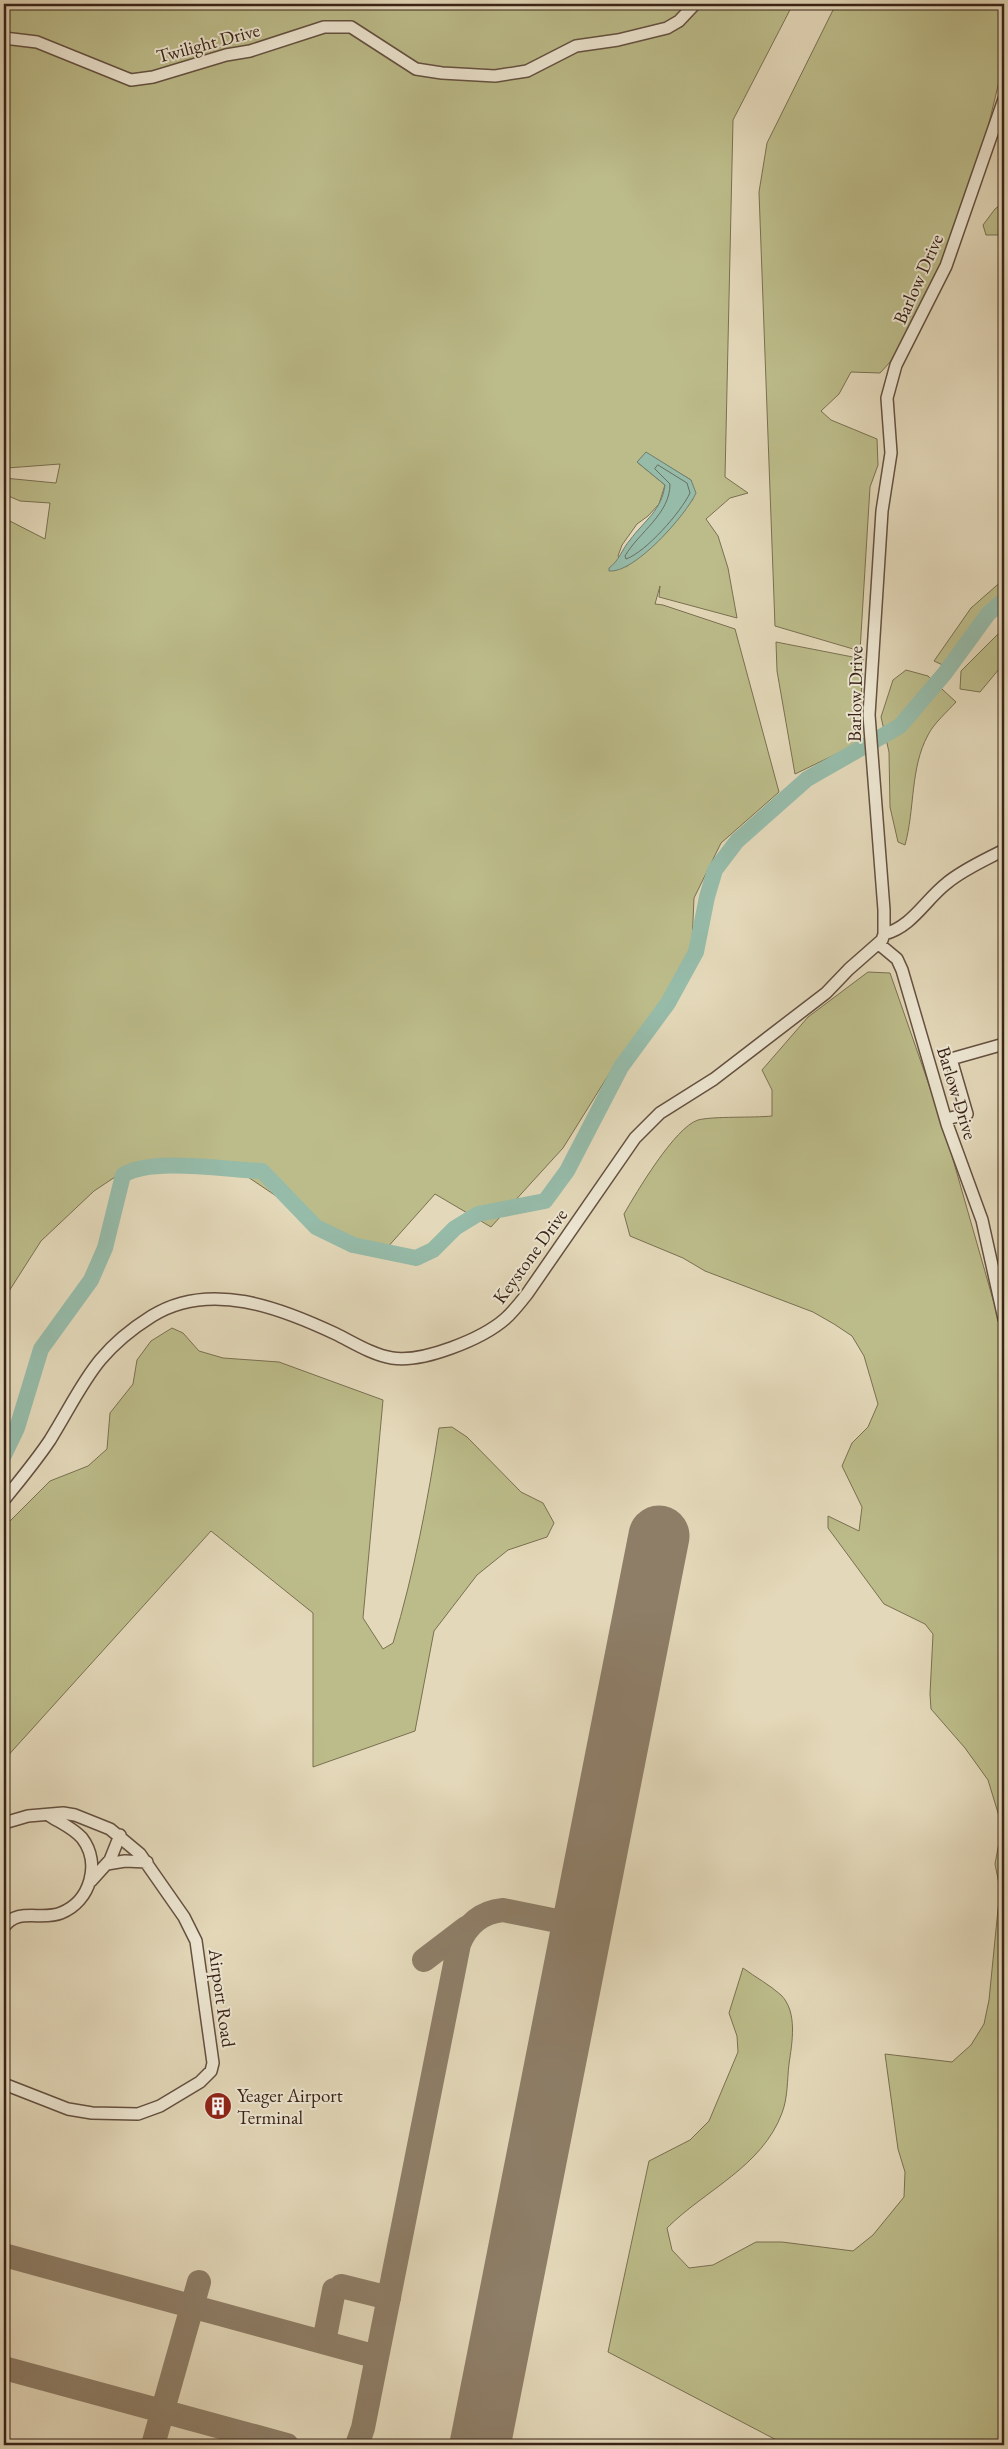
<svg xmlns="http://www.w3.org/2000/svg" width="1008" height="2449" viewBox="0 0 1008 2449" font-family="'EB Garamond',serif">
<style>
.green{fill:#bcbc8a;stroke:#7a7051;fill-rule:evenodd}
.water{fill:#96bba9;stroke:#717e6f}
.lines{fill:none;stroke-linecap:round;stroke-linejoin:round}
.shore{stroke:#686f60;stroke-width:1}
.river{stroke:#96bba9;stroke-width:16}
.taxiway{stroke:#8e7e68;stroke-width:24}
.runway{stroke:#8e7e68;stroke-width:61}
.minor-casing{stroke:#645040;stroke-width:14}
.minor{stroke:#ede6d2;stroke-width:11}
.labels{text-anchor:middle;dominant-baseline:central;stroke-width:4;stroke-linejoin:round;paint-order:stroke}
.street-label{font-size:19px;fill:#392318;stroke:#ede6d2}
.poi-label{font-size:19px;fill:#392318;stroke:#ede6d2;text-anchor:start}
</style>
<rect width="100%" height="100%" fill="#e3d8b9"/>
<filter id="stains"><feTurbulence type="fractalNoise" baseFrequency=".004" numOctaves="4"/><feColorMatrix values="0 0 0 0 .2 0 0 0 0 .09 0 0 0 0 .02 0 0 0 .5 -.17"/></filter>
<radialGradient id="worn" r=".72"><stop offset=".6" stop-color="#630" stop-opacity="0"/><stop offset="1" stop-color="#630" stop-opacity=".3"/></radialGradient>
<path class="green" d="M4,4H691L676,20L681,28L703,4H793L733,120L725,477L748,493L730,498L706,519L718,536L728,568L737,618L659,597L660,586L655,604L663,605L735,629L779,792L721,843L694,898L692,943L673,988L611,1071L563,1148L491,1227L435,1194L386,1249L329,1238L294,1208L233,1167L189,1164L127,1169L94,1191L41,1241L4,1299V518L45,539L50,503L20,501L4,494V478L56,483L60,464L7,468L4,465ZM646,453L691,480L693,499L667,532L626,567L618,556L622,545L637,524L648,516L659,504L665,485L637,462Z
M836,4H1004V61L981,156L926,302L891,361L880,373L851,372L839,394L821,411L831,420L877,439L878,465L870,487L860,651L775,626L759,192L767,143Z
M1004,202V229L997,235H986L983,225L995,209Z
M1004,579V595C978,612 963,642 947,667L934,661L971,608Z
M1004,628V663L980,692L960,689L961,671Z
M776,642L863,659L859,743L795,774L777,671Z
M906,670L928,676L956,702C947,712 934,723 928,735C910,768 915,809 905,845L898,842L890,807L889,752L881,717L893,680Z
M868,972L890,973L944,1128L1000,1324L1004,1332V2445H786L608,2352L649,2161L690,2140L709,2121L738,2052L737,2036L729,2013L743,1968C755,1977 770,1985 781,1995C798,2012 792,2043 789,2064C787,2081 788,2097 782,2113C762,2167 705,2190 667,2228L672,2250L689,2268L713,2265L756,2242H782L853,2251L873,2235L904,2197L905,2172L898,2149L885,2054L952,2062L971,2045L984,2024L989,2000L1000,1889L995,1864L1002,1826L988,1780L965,1748L931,1709L930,1694L933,1634L925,1624L884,1604L828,1528V1516L859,1531L862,1507L842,1466L852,1443L868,1427L878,1404L864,1356L852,1336L834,1324L813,1312L705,1271L683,1258L630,1236L624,1214C636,1193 675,1127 698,1120C714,1116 753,1118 772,1116V1090L762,1070L808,1017Z
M172,1328L183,1333L199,1351L223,1358L279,1362L383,1400L363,1618L383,1649L393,1643C414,1573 428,1500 439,1428L452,1427L467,1437L521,1492L543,1503L554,1523L547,1537L508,1550L477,1575L434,1631L415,1731L313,1767V1613L211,1531L4,1760V1527L50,1481L88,1466L107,1449L110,1413L133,1384L137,1360L151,1341Z"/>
<path class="water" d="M646,452L691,480L696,493C686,515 634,574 609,571V568C619,561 622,549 630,540C644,521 662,510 665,485L637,462Z"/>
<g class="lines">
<path class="shore" d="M658,465L687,483L690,493C681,512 646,552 626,559L625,556C639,532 670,514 670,484L655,469Z"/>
<path class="river" d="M4,1455L17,1428L41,1349L91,1280L105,1248L123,1175C153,1157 226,1170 262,1171L316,1227L353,1245L416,1258L433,1250L455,1228L478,1214L545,1201L567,1171L621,1067L668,1003L696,952L707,897L715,870L737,841L807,779L900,726L945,673L988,614L1004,600"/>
<path class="taxiway" d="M424,1960L466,1928
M4,2255L377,2357
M341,2286L389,2298
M324,2342L334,2290
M4,2368L287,2445
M153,2445L199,2282
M357,2445L363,2428L459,1944C467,1924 482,1912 503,1910L582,1926"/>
<path class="runway" d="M480,2445L659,1536"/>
<g class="minor-casing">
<path id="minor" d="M4,38L37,42L131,80L153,77L226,55L250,51L324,27H351L416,69L442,73L495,76L527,71L576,46L618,40L667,28L679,21L695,4
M884,934C912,927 925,900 947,883C964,869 985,860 1004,850
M879,944L897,959L902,970L947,1124L982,1220L1004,1319
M946,1119L967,1114L951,1059L1004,1044
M4,1500C20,1480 36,1461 50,1440C84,1385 93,1353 152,1316C210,1280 281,1308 336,1334C354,1343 373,1355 392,1358C423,1363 482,1339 505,1319C513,1312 520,1303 527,1294L635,1138L660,1113L714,1079L826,993L849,969L882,940L884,934V910L869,715L882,511L891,453L887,398L896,365L946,266L1004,99
M4,1823L28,1816L63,1813L75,1815L110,1829L140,1854L184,1917L196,1941L213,2063L211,2071L200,2082L160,2106L138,2114L92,2113L68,2109L4,2084
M107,1864L125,1861L147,1862
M91,1881L110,1860L120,1835
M4,1927C17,1907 42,1921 61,1913C91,1901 101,1863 82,1838C73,1828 61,1823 50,1816"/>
</g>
<use href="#minor" class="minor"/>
</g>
<defs>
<g id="building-disc" transform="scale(1.4375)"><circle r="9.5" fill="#8f2418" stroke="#ede6d2"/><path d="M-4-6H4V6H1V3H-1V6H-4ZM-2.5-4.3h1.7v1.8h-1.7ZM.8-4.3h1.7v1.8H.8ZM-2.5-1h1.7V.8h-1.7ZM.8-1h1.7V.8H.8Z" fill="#fff"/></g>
</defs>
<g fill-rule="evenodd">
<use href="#building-disc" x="218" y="2106"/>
</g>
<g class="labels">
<g class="street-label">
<text transform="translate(208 43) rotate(-15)">Twilight Drive</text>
<text transform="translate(918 279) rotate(-66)">Barlow Drive</text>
<text transform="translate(855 694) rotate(-89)">Barlow Drive</text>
<text transform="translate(957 1093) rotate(73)">Barlow Drive</text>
<text transform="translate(530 1256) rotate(-54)">Keystone Drive</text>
<text transform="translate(222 1998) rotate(82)">Airport Road</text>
</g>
<g class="poi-label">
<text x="237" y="2095">Yeager Airport<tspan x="237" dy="22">Terminal</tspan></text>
</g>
</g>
<rect width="1008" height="2449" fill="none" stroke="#e3d8b9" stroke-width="20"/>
<rect x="5" y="5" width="998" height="2439" fill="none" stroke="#392318" stroke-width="2.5"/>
<rect x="10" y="10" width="988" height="2429" fill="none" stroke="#392318"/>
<rect width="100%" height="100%" filter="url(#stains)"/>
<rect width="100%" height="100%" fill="url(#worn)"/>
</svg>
